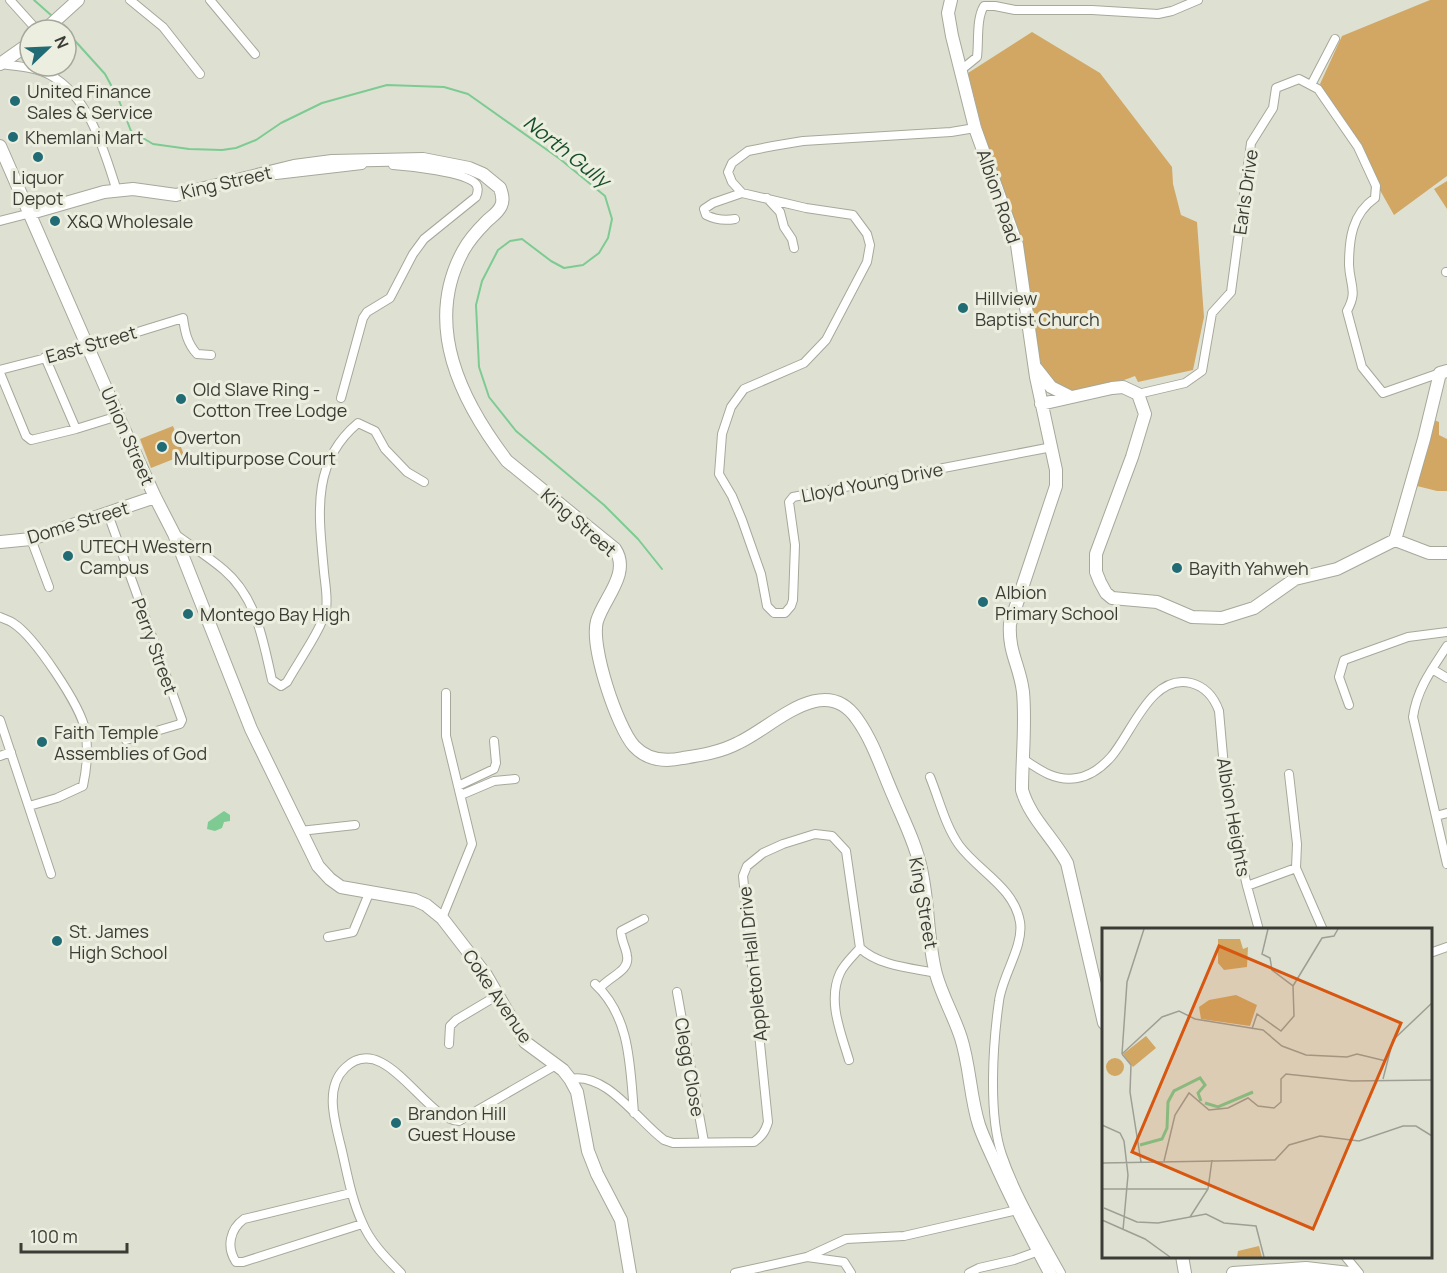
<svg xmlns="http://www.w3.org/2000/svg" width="1447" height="1273" viewBox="0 0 1447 1273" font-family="Manrope,sans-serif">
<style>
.green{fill:#d1a763}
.water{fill:#7dcb92}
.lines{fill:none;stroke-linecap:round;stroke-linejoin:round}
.stream{stroke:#7dcb92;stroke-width:2}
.street-casing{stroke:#a6a89a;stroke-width:10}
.secondary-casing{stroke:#a6a89a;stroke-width:14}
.street{stroke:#fff;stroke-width:8}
.secondary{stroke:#fff;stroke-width:12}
.poi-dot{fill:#206b74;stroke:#eceedf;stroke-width:2}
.labels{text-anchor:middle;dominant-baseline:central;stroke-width:6;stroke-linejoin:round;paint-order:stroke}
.poi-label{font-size:18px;fill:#3b3c36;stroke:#eceedf;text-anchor:start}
.street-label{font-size:18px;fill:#3b3c36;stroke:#eceedf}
.water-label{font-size:20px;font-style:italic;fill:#164f2a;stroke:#eceedf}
.inset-river{fill:none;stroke:#7dcb92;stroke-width:3}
.inset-road{fill:none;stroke:#9d9f94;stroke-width:1.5}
.view{fill:#d75610;fill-opacity:0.15;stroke:#d75610;stroke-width:3}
.inset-edge{fill:none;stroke:#3b3c36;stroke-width:3}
</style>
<rect width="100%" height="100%" fill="#dee1d2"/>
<path class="green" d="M1430,0H1447V176L1394,215L1320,84L1342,36Z
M1032,32L1100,73L1172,167L1173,184L1181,215L1197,222L1204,317L1193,370L1138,382L1135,376C1114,384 1072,399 1053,383C1049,380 1045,372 1042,368L968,73Z
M1447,181V209L1434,189Z
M1432,419L1439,422V435L1447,439V491H1437L1413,485Z
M173,426L184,455L151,468L140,439Z"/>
<path class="water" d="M224,811L230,815V821L224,822L222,828L215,831L207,829L208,822Z"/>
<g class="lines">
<path class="stream" d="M34,0L52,16
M58,22L105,74L118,98L131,131L153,144L189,149L222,150L236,148L256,140L281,123L322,103L387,85L444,87L468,94L560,159L605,196L612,219L608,238L599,253L583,265L564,268L551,261L522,239L510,241L498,250L482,281L476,305L479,367L489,397L516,431L604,505L638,539L662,569"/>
<g class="street-casing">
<path id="street" d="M10,0L37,30
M130,0L163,27L200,74
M210,0L255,54
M0,64C16,66 36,67 50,75C90,97 104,151 117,191
M961,70L977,57C979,41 976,19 984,6H995L1015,10H1092L1158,14L1172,11L1198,0
M1311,85L1335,39
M975,128L951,132L803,141L773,146L748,151L732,163L728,172L732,182L742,193L806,208L853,215L867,234L870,245L867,262L826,340L804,363L744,389L731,407L722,434L719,474L732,496L742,520L761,574L767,606L774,613H785L791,606L793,600L795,545L789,502L793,497L1052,447
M276,175L362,165
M767,198L780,212L784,227L792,239L794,248
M735,219C724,221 716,220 706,215L704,209L713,203L742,193
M0,221L31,213
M1446,272H1447
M45,357L76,429
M0,370L89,347L183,318C185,332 187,343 197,354L211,355
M0,373L26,436L31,440L76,429L118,416
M1138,394L1185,383L1202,371L1212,313L1231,292L1251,143L1273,108L1276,88L1299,79L1318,89L1358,147L1376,186L1375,198C1352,214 1349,239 1349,265C1350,286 1358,291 1347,311L1362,367L1383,393L1440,373
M341,398L363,318L367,312L390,298L413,254L424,239L476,197C478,192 479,188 476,184C466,172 408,166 393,165
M108,514L182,720L180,724L126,740
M175,534C191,546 209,557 224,570C257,598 263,641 272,680L281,686L287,682C298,662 322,629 326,609C328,598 325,583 324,572C319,516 310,463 358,423L375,431L385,449L407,472L424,482
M31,539L49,587
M0,617C4,619 9,620 13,623C34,636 81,706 85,730C89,749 87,767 83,786L57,798L29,806
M1447,646C1432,669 1417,689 1413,717L1447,864
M1432,669L1447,678
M1349,705L1339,677L1344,660L1408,637L1447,632
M0,720L51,874
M0,756L11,752
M1022,758C1038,769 1055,782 1077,778C1090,776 1102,767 1111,757C1132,733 1151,673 1191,683C1206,687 1214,697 1219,711L1227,801L1247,886L1259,930
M1289,774L1297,844L1296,868
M930,777C939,799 945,825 959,845C978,871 1014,887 1020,922C1024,946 1002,976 999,1001C993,1043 988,1115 1002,1155C1016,1196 1040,1235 1061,1273
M458,786L494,769L496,763L494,741
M461,795L494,781L515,779
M1436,816L1447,813
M300,831L355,825
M1247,886L1296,868L1323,930
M442,918L472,844L446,736V693
M328,937L353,932L370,891
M1430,953L1447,947
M595,984C631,1017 630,1068 634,1113
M600,988C610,976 630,971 627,956C626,947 621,941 621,931L644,919
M677,992L704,1142
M449,1044L450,1026L456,1020L498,995
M849,1060C841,1033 827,1001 840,973C844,964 854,955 860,948
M570,1079C606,1071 638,1121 664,1140L673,1143L754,1142C762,1136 765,1132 768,1122L743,876L747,866L763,853L783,844L815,834L832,836L846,851L860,948C879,966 911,968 936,973
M351,1193L244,1219C230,1229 226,1247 236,1262H243L362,1224
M1345,1256L1359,1273
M807,1257L844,1262L851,1273
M401,1273C386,1258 370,1242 362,1222C351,1198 347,1172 341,1147C335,1122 324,1088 345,1068C385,1029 425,1121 459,1121L556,1065
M735,1273L807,1257L846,1239L904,1236L1017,1210
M969,1273L979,1268L1014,1260L1039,1251"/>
</g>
<g class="secondary-casing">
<path id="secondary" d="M951,0L948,13L952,36L975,128L1017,245L1036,377L1056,470V486L1010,624C1008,652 1020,666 1023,692C1026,724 1022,758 1022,790C1030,818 1053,837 1067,863L1104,1023
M45,30L78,0
M0,64L30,43
M0,146L118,416L155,497L174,534L251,729L318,866L330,879L341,887L415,900L426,905L442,918L486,975L525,1042L563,1070L570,1079L577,1092L588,1151L597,1174L621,1220L630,1273
M31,213L104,192L133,189L176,195L294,166L332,161L423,159L469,168L483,174L500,188C502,194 504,200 501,206C498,213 491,217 486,222C477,231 469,240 463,251C423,325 461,401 507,461L615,549C631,573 604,598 597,621C590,646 617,727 634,746C647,760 665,762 683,758C702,755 721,752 738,743C773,727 824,671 857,719C873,741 882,770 893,795C903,819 916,844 921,869C929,903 927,940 936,974C942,996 954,1016 961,1038C970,1066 970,1097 979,1125C984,1140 992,1155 998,1169C1014,1204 1032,1239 1050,1273
M1036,368L1051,387L1071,397
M1041,404L1112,388L1123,387L1138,394L1145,414L1132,457L1096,554V572L1100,582L1106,593L1112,598L1157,602L1192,617L1222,618L1254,608L1295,579L1337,569L1395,540L1424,439L1440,373L1447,371
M1395,540L1429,553H1447
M0,542L31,539L155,497
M1182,1256L1185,1273
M1233,1273L1306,1268L1349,1273"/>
</g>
<use href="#street" class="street"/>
<use href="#secondary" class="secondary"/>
</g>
<g class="poi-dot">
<circle cx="15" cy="101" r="6"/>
<circle cx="13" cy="137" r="6"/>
<circle cx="38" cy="157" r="6"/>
<circle cx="55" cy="221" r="6"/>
<circle cx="963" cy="308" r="6"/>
<circle cx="181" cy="399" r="6"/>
<circle cx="162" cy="447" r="6"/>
<circle cx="68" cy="556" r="6"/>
<circle cx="1177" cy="568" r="6"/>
<circle cx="983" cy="602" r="6"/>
<circle cx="188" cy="614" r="6"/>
<circle cx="42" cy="742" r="6"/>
<circle cx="57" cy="941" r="6"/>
<circle cx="396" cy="1123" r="6"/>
</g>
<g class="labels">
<g class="poi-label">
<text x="27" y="91">United Finance<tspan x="27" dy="21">Sales &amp; Service</tspan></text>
<text x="25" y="137">Khemlani Mart</text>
<text x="38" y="177" text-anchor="middle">Liquor<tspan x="38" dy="21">Depot</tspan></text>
<text x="67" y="221">X&amp;Q Wholesale</text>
<text x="975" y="298">Hillview<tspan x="975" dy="21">Baptist Church</tspan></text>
<text x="193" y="389">Old Slave Ring -<tspan x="193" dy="21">Cotton Tree Lodge</tspan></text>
<text x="174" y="437">Overton<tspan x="174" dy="21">Multipurpose Court</tspan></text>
<text x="80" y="546">UTECH Western<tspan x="80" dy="21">Campus</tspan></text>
<text x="1189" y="568">Bayith Yahweh</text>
<text x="995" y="592">Albion<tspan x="995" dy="21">Primary School</tspan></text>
<text x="200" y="614">Montego Bay High</text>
<text x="54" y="732">Faith Temple<tspan x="54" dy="21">Assemblies of God</tspan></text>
<text x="69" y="931">St. James<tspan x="69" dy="21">High School</tspan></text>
<text x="408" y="1113">Brandon Hill<tspan x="408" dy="21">Guest House</tspan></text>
</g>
<g class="street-label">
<text transform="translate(226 182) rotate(-13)">King Street</text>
<text transform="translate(1245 192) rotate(-82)">Earls Drive</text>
<text transform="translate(999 196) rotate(71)">Albion Road</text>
<text transform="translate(91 344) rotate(-16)">East Street</text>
<text transform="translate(128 436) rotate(66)">Union Street</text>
<text transform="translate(872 482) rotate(-11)">Lloyd Young Drive</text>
<text transform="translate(78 522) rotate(-17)">Dome Street</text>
<text transform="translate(579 522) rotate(41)">King Street</text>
<text transform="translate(155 646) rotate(70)">Perry Street</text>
<text transform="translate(1234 817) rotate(80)">Albion Heights</text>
<text transform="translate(924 903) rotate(80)">King Street</text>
<text transform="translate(752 964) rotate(-96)">Appleton Hall Drive</text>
<text transform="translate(498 996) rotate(56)">Coke Avenue</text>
<text transform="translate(690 1067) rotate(80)">Clegg Close</text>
</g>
<g class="water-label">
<text transform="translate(567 151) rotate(38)">North Gully</text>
</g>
</g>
<g transform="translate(1102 928)">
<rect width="330" height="330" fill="#dee1d2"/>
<path d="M116,11H138L141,21L146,19L145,39L122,42L116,35ZM134,67L155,77L148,98L99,91L97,79L107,72ZM44,108L54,120L31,139L21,126ZM4 139a9 9 0 1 1 18 0a9 9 0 1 1-18 0ZM157,318L160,329H135L136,323Z" fill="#d1a763"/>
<path class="inset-river" d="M103,175L116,179L151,164M38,217L60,211L65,200L66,174L72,163L98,150L103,157L96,165L99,173"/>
<path class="inset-road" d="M191,58L220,10L232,8L236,1M150,101L155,86L179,103L192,88L191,58L170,42L168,30L160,26L166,1M20,126L60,89L77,83L93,91L161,102L180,118L204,127L245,129L255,126L284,133M20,126L25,54L42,1M20,126L29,137L28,164L39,234M281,151L291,112L330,75M0,197L18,205L22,213L26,247L21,302M0,202V239M62,233L73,187L87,165L107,182L126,180L146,170L156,178L172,180L179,174V151L184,146L250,153L330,152M1,235L173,232L187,217L218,208L257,213L301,198H314L330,208M0,258V291M0,261H106M2,280L35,294L56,295L104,286L122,295L154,298L162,329M88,289L106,261L110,232M0,292L43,311L68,329"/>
<path class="view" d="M117,18L299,95L211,301L30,224Z"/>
<rect width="330" height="330" class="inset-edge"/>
</g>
<g transform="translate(48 48) rotate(67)"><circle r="28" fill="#eceedf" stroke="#a5a79b" stroke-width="1.5"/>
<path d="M0-4.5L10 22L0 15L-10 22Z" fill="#206b74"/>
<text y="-9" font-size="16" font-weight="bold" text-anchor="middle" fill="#3b3c36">N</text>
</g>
<path d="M21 1243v9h106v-9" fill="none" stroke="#3b3c36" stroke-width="3"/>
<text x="30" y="1243" font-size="18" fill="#3b3c36" stroke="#eceedf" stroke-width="4.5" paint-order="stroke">100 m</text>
</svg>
